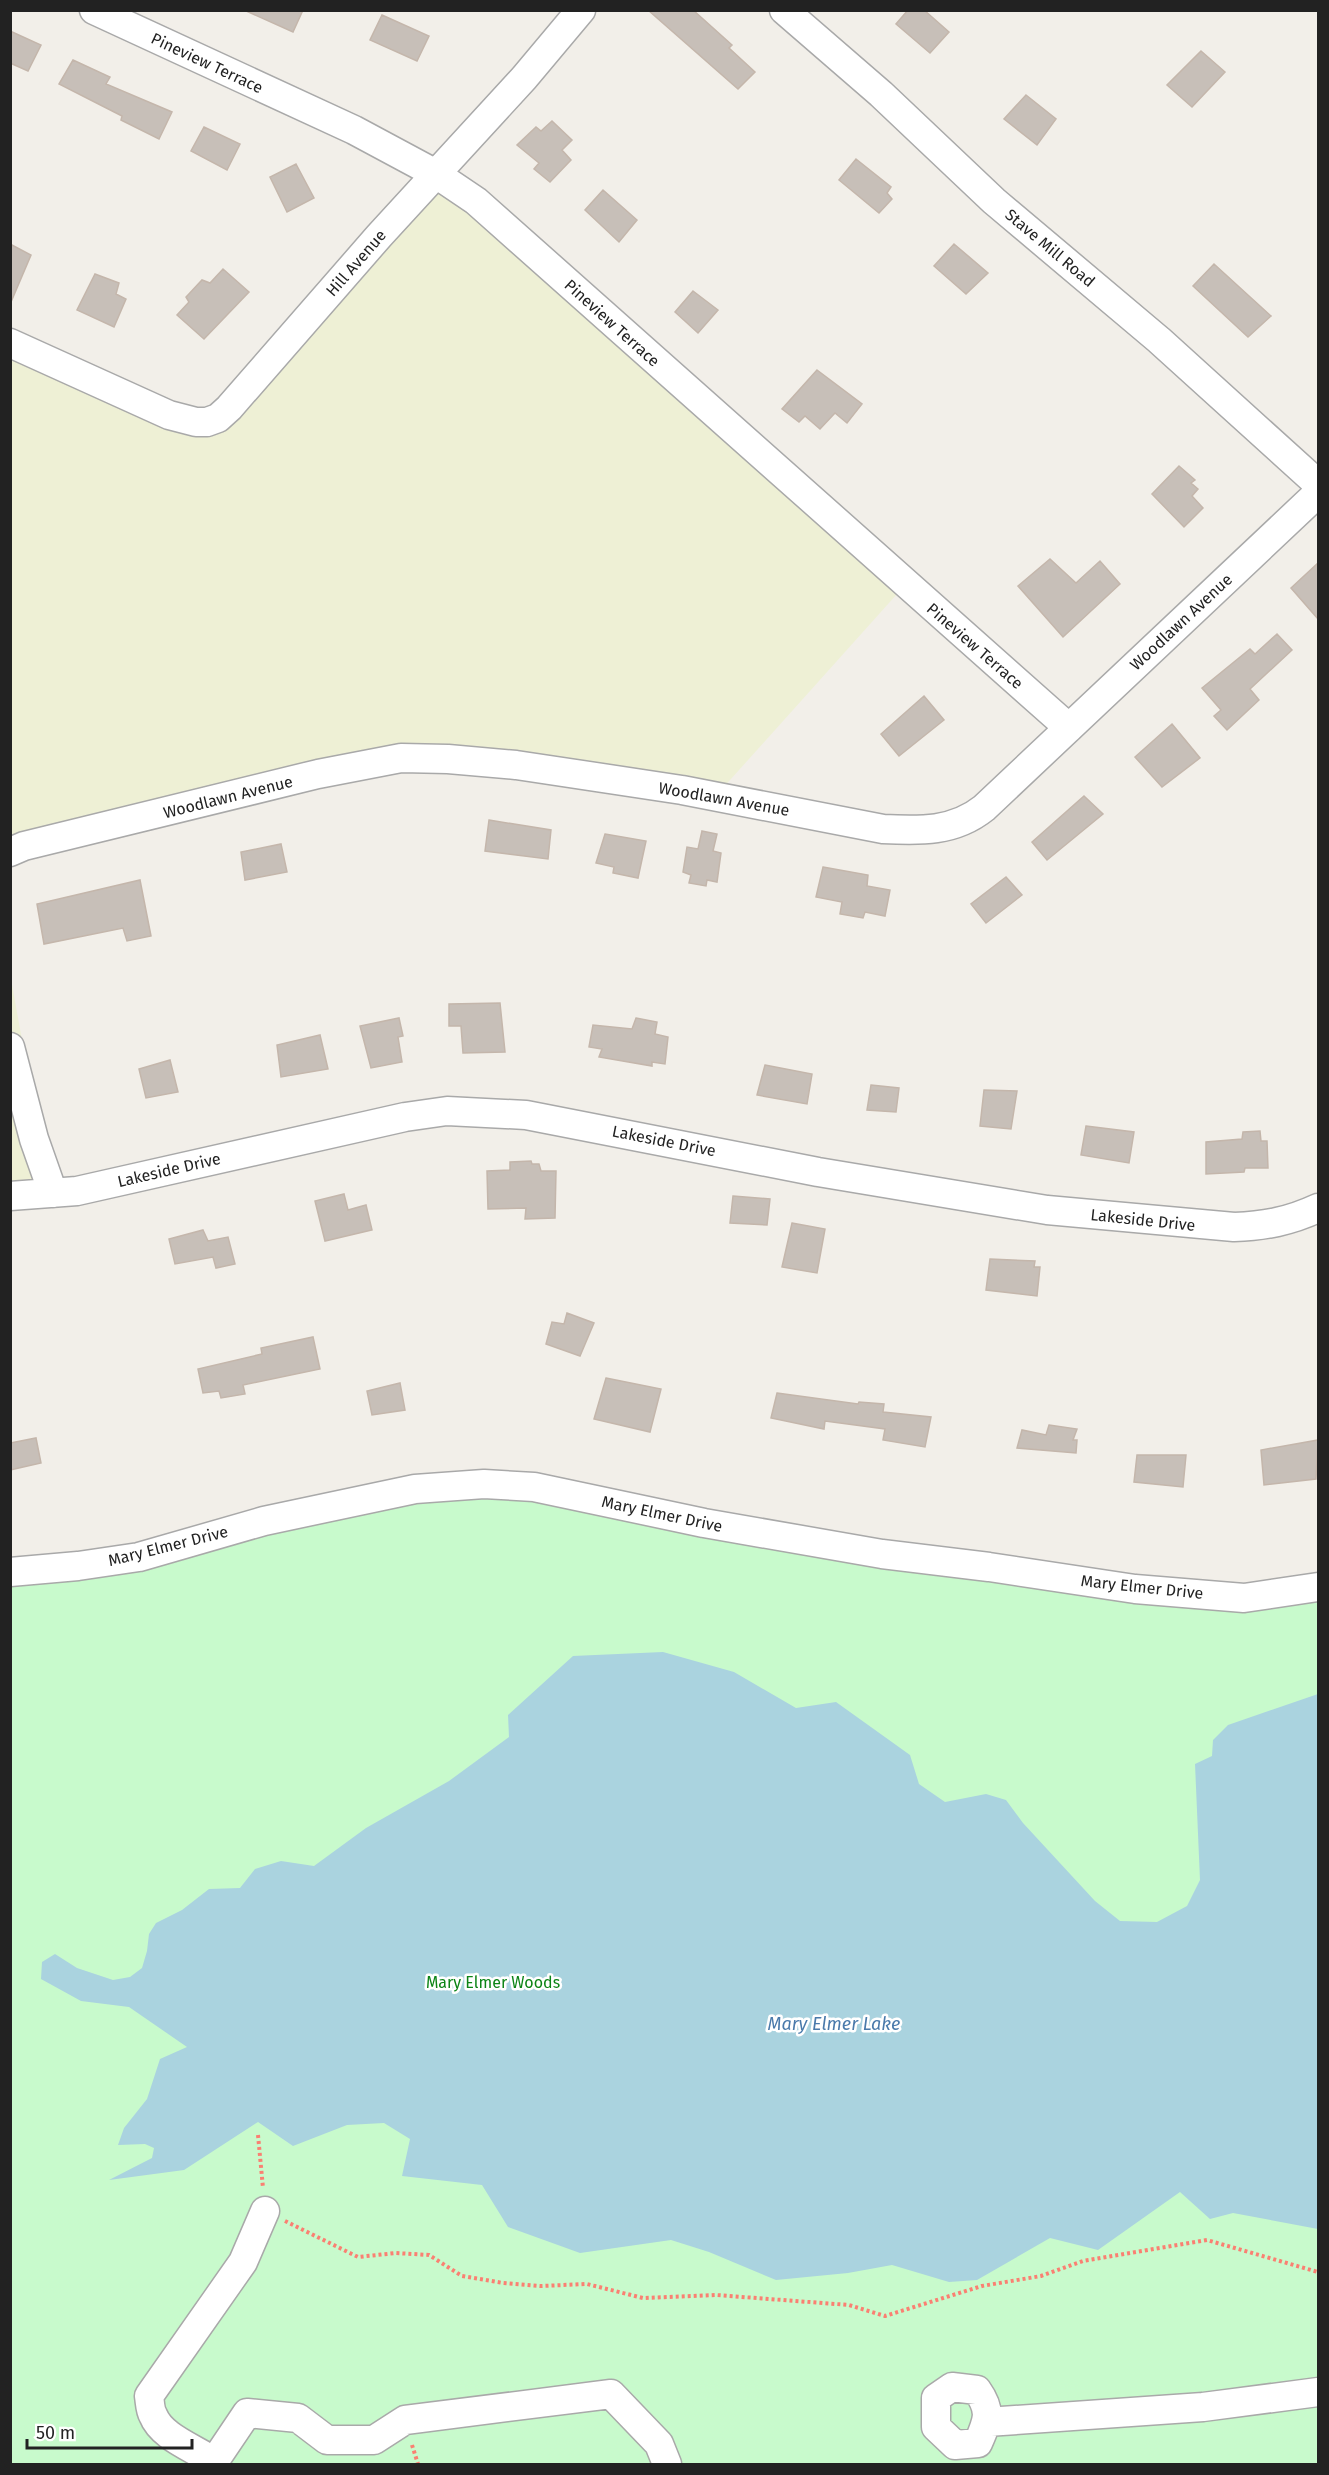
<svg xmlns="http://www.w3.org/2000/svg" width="1329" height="2475" viewBox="0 0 1329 2475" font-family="'Fira Sans',sans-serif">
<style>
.farmland{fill:#eef0d5}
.park{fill:#c8facc}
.water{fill:#aad3df}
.building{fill:#c7bfb8;stroke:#c4b6ab;stroke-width:1.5}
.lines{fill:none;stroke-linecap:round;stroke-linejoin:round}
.minor-casing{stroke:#a9a9a9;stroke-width:31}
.path{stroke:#fa8072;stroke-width:4;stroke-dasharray:3 3;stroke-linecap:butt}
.minor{stroke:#fff;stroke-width:28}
.labels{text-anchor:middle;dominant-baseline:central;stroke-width:5;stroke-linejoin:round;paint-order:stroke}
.street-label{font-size:16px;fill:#222;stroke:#fff}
.park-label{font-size:16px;fill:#0c8416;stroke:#fff}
.water-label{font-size:18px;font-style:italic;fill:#4a7aab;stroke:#fff}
</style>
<rect width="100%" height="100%" fill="#f2efe9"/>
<path class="farmland" d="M433,167L906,584L713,799L375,759L11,860V335L210,420Z
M11,979L49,1189L11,1191Z"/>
<path class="park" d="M481,1494L1236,1593L1318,1575V2464H11V1584L415,1501Z"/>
<path class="water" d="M663,1652L734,1672L796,1708L836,1702L910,1755L919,1784L945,1802L986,1794L1006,1800L1023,1823L1095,1901L1120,1921L1157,1922L1187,1906L1200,1880L1195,1764L1212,1756L1213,1740L1228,1725L1318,1694V2229L1233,2213L1210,2219L1180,2192L1098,2250L1050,2238L977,2280L949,2282L892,2265L848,2273L776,2280L709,2252L671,2240L580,2253L508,2227L482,2185L402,2176L410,2139L384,2123L347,2125L293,2146L258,2122L184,2170L109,2180L152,2158L154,2148L145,2144L118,2145L124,2128L147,2099L160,2059L187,2047L129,2007L81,2001L41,1979L42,1962L55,1954L77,1968L113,1980L130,1977L142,1968L147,1951L149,1934L156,1923L182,1910L209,1889L240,1888L255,1869L281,1861L314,1866L366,1828L449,1781L509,1737L508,1715L573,1656Z"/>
<path class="building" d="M244,10H303L293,32Z
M648,10H693L732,45L729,48L755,72L738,89Z
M908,10H924L949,32L930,53L896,24Z
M382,15L429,36L417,61L370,40Z
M10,31L41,45L28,71L10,63Z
M1201,51L1225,72L1192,107L1167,85Z
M73,60L110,77L106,84L172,112L159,139L121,120L122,116L59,84Z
M1026,95L1056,119L1037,145L1004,119Z
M552,121L572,140L562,150L571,160L550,182L534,169L539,163L517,145L536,127L541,131Z
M204,127L240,144L227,170L191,151Z
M856,159L891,187L887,193L892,199L879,213L839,180Z
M296,164L314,198L287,212L270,177Z
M603,190L637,220L619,242L585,210Z
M10,244L31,255L11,302H10Z
M954,244L988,273L966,294L934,266Z
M1214,264L1271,316L1248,337L1193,286Z
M223,269L249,292L204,339L177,315L189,302L186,297L202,280L210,283Z
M95,274L119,283L116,294L126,299L114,327L77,310Z
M693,291L718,310L698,333L675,312Z
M817,370L862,404L847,423L835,413L820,429L805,416L799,422L782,409Z
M1179,466L1195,480L1191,483L1198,489L1192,496L1203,508L1184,527L1152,494Z
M1050,559L1076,583L1100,561L1120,584L1063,637L1018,586Z
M1318,563V619L1291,588Z
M1277,634L1292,650L1250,689L1259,700L1227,730L1214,716L1221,710L1202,688L1250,649L1255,654Z
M924,696L944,720L899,756L881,734Z
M1172,724L1200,758L1162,787L1135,757Z
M1084,796L1103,814L1047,860L1032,842Z
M489,820L551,830L548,859L485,851Z
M702,831L717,834L713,851L721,853L717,882L707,880L706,886L689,883L691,875L683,872L687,847L698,849Z
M605,834L646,841L638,878L613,873L614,867L596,863Z
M281,844L287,872L245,880L241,852Z
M823,867L868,875L867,886L890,890L885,916L865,912L863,918L840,914L842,902L816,897Z
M1006,877L1022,895L986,923L971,904Z
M140,880L151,936L127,941L123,928L44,944L37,904Z
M500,1003L505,1052L463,1053L461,1026H449V1004Z
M399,1018L403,1036L398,1037L402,1062L371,1068L360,1026Z
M636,1018L657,1022L655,1034L668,1037L665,1064L652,1062V1066L599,1057L602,1049L589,1047L593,1025L632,1029Z
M320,1035L328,1069L281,1077L277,1045Z
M170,1060L178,1092L146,1098L139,1069Z
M765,1065L812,1074L807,1104L757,1095Z
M871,1085L899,1088L896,1112L867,1110Z
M984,1090L1017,1091L1011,1129L980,1126Z
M1086,1126L1134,1132L1129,1163L1081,1155Z
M1260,1131L1261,1141H1267L1268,1168H1245L1244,1172L1206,1174V1142L1242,1139L1243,1132Z
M531,1161L532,1164H539L541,1171H556L555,1218L525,1219L526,1208L488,1209L487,1171L510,1170V1162Z
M344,1194L348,1210L366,1205L372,1230L325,1241L315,1201Z
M733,1196L770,1199L767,1225L730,1223Z
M792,1223L825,1229L817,1273L782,1267Z
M203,1230L208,1241L228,1237L235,1264L216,1268L213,1257L175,1264L169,1239Z
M990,1259L1035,1261L1034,1267H1040L1037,1296L986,1290Z
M567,1313L594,1323L580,1356L546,1344L552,1322L564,1324Z
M313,1337L320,1369L243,1385L245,1394L221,1398L219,1391L203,1393L198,1369L262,1354L261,1348Z
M606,1378L661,1389L650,1432L594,1419Z
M400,1383L405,1410L372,1415L367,1391Z
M777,1393L858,1404L859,1402L884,1404L883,1412L931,1417L925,1447L883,1440L885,1429L825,1421L824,1429L771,1418Z
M1049,1425L1077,1429L1073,1440H1077L1076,1453L1017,1448L1022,1430L1046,1435Z
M36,1438L41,1463L10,1470V1443Z
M1318,1440L1316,1479L1264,1485L1261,1450Z
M1137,1455H1186L1183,1487L1134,1482Z"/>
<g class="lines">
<g class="minor-casing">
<path id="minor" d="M94,10L354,130L436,174L476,201L1069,728
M784,10L881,94L994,201L1159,340L1318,484
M10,343L169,415L196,422H207L218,418L229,408L379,236L524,78L581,10
M10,852L24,846L318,774L401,758L448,759L516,765L682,790L883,829C920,831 954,832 984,808L1318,493
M10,1047L34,1139L53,1193
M10,1196L77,1191L405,1117L447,1111L526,1115L818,1172L1047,1210L1234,1227C1265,1226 1290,1221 1318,1208
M10,1572L78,1566L139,1557L264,1521L415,1489L484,1484L534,1487L704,1523L882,1554L989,1567L1135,1589L1244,1598L1318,1587
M265,2211L243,2262L149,2396C150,2402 150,2410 153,2415C162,2438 195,2448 214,2462L247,2413L298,2418L327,2440H374L405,2420L611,2394L659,2444L667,2464
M952,2387L977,2390C992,2411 988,2420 978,2443L955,2445L936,2427V2398Z
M987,2422L1203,2407L1318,2392"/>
</g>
<path class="path" d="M258,2135L263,2188
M285,2221L358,2257L396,2253L429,2255L462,2276L503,2283L540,2286L587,2284L643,2298L716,2295L849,2305L885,2316L982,2286L1041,2276L1083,2261L1207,2240L1318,2272
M412,2445L418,2464"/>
<use href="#minor" class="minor"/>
</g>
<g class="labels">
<g class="street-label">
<text transform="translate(207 63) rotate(25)">Pineview Terrace</text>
<text transform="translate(1050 248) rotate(40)">Stave Mill Road</text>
<text transform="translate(356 263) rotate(-49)">Hill Avenue</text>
<text transform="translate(612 323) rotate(42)">Pineview Terrace</text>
<text transform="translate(1181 622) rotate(-43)">Woodlawn Avenue</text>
<text transform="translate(975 646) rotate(41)">Pineview Terrace</text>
<text transform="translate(228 797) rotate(-14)">Woodlawn Avenue</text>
<text transform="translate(724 799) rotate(10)">Woodlawn Avenue</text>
<text transform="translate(664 1141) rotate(11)">Lakeside Drive</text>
<text transform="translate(169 1170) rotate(-13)">Lakeside Drive</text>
<text transform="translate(1143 1220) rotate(6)">Lakeside Drive</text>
<text transform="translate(662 1514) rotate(12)">Mary Elmer Drive</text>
<text transform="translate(168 1546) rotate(-14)">Mary Elmer Drive</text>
<text transform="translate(1142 1587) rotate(6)">Mary Elmer Drive</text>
</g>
<g class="park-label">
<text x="493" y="1982">Mary Elmer Woods</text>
</g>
<g class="water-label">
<text x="834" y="2024">Mary Elmer Lake</text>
</g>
</g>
<rect width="1329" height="2475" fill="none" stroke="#222222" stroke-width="24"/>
<path d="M27 2439v9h165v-9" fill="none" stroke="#222222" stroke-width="3"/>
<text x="36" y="2439" font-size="18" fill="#222222" stroke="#ffffff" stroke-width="4.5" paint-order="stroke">50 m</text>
</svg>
